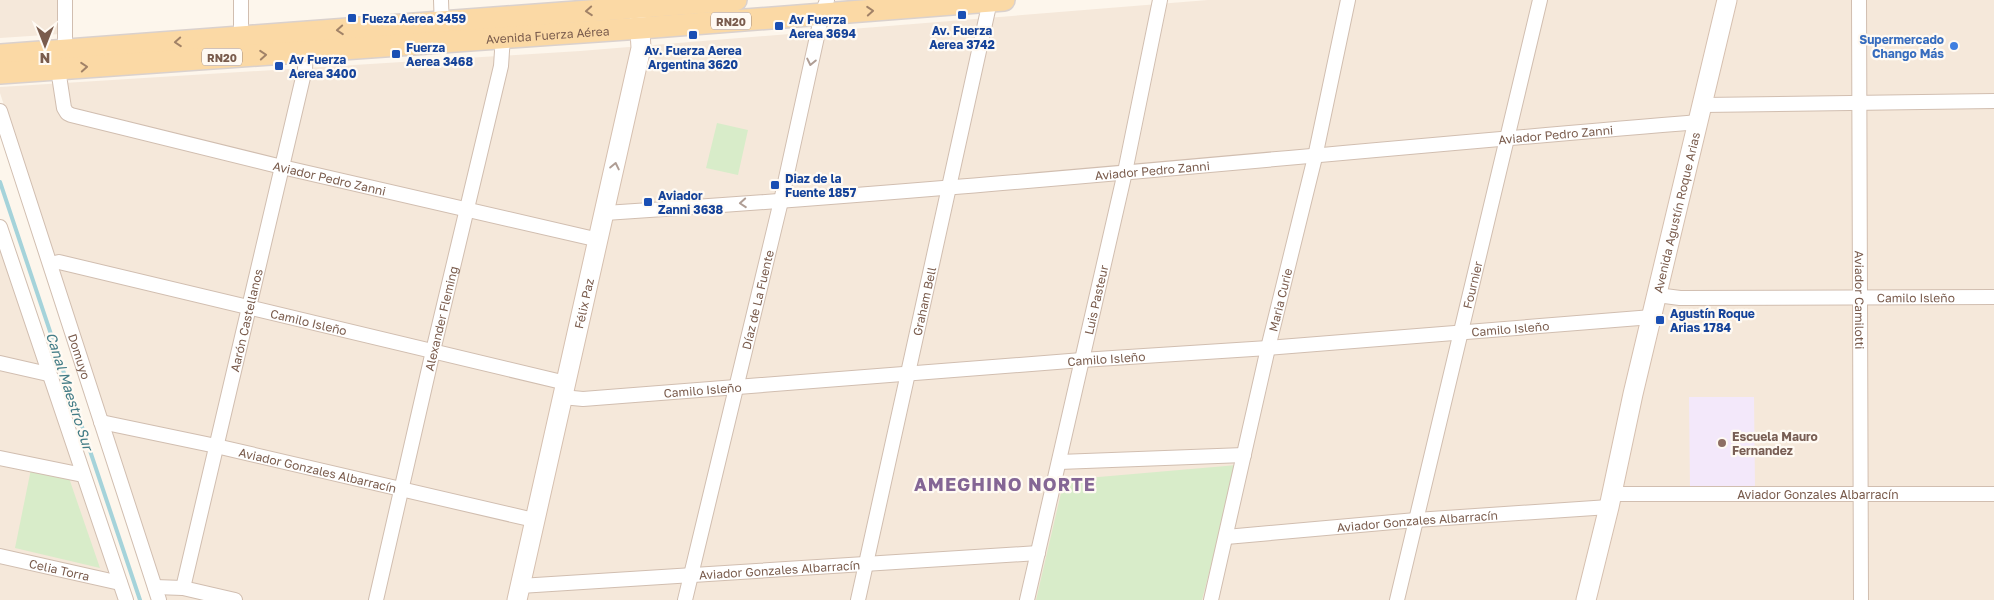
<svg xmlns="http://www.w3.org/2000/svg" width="1994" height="600" viewBox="0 0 1994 600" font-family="'Golos Text',sans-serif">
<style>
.residential{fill:#f5e8da}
.education{fill:#f3e8fa}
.green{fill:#d8ecc9}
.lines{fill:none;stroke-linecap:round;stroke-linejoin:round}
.stream{stroke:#a5d3da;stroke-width:4}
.street-casing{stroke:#d1beb0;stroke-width:16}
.secondary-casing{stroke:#d6c0b0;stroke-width:21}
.primary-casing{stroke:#dad1cd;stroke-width:24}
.street{stroke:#fff;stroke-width:14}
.secondary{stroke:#fff;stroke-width:19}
.primary{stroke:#fbd9a5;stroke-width:21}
.oneway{stroke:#a18267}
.oneway2{stroke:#af9d94}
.transit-dot{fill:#1a4fb4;stroke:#fffaf3;stroke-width:2}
.shop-dot{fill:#3f7fe0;stroke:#fffaf3;stroke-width:2}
.education-dot{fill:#8d6e63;stroke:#fffaf3;stroke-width:2}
.labels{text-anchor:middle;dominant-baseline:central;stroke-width:4.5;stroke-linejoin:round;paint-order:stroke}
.shield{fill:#fffaf3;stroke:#a28b7f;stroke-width:1}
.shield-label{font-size:11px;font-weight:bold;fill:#7a5c4d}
.transit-label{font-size:12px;font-weight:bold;fill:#164399;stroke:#fffaf3;text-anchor:start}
.street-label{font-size:12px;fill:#7a5c4d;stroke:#fffaf3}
.shop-label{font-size:12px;font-weight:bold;fill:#366cbe;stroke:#fffaf3;text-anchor:end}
.education-label{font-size:12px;font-weight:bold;fill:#785e54;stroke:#fffaf3;text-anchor:start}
.water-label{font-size:14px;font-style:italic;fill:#437c86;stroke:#fffaf3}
.district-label{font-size:18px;font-weight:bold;letter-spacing:1px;fill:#846695;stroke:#fffaf3}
</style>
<rect width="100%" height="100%" fill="#fdf6ec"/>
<path class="residential" d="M0,0H60V34L0,38Z
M1208,0H1994V600H165L0,93V87L580,51Z
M0,240L118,600H0Z"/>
<path class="education" d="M1689,397H1754L1755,489L1690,490Z"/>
<path class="green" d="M717,123L748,130L738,175L706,168Z
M1237,465L1202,600H1036L1064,480Z
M31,469L69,478L100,568L15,548Z"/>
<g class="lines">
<path class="stream" d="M0,182L140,600"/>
<g class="street-casing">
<g id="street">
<path d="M65,0V50"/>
<path d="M241,0V37"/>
<path d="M441,0L442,29"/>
<path id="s1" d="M1859,0L1861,600"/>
<path id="s2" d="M58,69L64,108L67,113L71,115L282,167L599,240"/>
<path d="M1703,105L1994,101"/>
<path id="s3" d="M0,111L159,600"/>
<path id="s4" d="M605,213C970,190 1334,152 1699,122"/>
<path d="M0,227L126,600"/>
<path id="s5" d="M51,264L59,262L566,383"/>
<path id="s6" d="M1657,295L1680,298L1994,297"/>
<path d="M0,363L48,374"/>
<path id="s7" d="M562,397L583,399L1082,360L1268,348L1652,317"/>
<path id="s8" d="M101,422L216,446L534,520"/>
<path d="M0,458L83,475"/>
<path d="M1059,462L1244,455"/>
<path id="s9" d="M1612,494H1994"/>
<path id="s10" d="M1226,537L1416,520L1609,507"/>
<path id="s11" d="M0,556L120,583"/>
<path id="s12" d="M520,586L1038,553"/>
<path d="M155,587L183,588L235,600"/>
<path id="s13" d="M183,588L305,69L306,52"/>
<path id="s14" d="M376,600L433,351L501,66L503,36"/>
<path id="s15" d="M685,600L781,201L822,14L827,0"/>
<path id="s16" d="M858,600L990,1"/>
<path id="s17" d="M1027,600L1125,172L1160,0"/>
<path id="s18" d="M1211,600L1268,348L1315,157L1348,0"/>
<path id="s19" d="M1397,600L1540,0"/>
</g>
</g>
<g class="secondary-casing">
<g id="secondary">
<path id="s20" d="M517,600L641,48L639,14"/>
<path id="s21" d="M1586,600L1609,507L1633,394L1727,0"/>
</g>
</g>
<g class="primary-casing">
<g id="primary">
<path d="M0,55L736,0"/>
<path id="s22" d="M0,73L641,28L1004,0"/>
</g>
</g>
<use href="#street" class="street"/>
<use href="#secondary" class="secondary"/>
<use href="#primary" class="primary"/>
</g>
<defs><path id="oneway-chevron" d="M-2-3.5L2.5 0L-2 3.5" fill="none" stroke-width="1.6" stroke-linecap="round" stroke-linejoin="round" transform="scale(1.25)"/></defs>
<g class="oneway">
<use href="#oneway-chevron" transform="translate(589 11) rotate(176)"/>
<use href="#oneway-chevron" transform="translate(870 11) rotate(-4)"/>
<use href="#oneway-chevron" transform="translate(340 30) rotate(176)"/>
<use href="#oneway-chevron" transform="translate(178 42) rotate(176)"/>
<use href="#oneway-chevron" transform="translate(263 55) rotate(-4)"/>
<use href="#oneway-chevron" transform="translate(84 67) rotate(-4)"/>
</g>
<g class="oneway2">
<use href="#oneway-chevron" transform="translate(811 62) rotate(102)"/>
<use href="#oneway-chevron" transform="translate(615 166) rotate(-78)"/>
<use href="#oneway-chevron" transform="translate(743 203) rotate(176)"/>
</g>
<g class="transit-dot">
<rect x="957" y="10" width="10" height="10" rx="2.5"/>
<rect x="347" y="13" width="10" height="10" rx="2.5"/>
<rect x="774" y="21" width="10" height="10" rx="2.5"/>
<rect x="688" y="30" width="10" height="10" rx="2.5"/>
<rect x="391" y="49" width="10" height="10" rx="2.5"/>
<rect x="274" y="61" width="10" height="10" rx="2.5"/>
<rect x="770" y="180" width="10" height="10" rx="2.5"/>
<rect x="643" y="197" width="10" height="10" rx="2.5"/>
<rect x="1655" y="315" width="10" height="10" rx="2.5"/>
</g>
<circle class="shop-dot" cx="1954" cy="46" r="5"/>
<circle class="education-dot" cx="1722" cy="443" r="5"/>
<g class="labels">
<g class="shield">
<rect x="711" y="12.5" width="40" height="17" rx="4"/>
<rect x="202" y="48.5" width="40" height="17" rx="4"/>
</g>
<g class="shield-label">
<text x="731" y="21">RN20</text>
<text x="222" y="57">RN20</text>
</g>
<g class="transit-label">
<text x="362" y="18">Fueza Aerea 3459</text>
<text x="789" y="19">Av Fuerza<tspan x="789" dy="14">Aerea 3694</tspan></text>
<text x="962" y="30" text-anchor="middle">Av. Fuerza<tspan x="962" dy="14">Aerea 3742</tspan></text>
<text x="406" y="47">Fuerza<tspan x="406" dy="14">Aerea 3468</tspan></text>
<text x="693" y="50" text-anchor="middle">Av. Fuerza Aerea<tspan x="693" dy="14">Argentina 3620</tspan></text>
<text x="289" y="59">Av Fuerza<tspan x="289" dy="14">Aerea 3400</tspan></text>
<text x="785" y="178">Diaz de la<tspan x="785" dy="14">Fuente 1857</tspan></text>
<text x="658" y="195">Aviador<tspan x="658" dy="14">Zanni 3638</tspan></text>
<text x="1670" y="313">Agustín Roque<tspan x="1670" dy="14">Arias 1784</tspan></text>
</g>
<g class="street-label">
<text stroke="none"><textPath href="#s22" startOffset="549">Avenida Fuerza Aérea</textPath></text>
<text stroke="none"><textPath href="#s4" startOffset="954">Aviador Pedro Zanni</textPath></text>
<text stroke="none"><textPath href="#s4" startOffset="549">Aviador Pedro Zanni</textPath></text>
<text stroke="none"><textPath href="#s2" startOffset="316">Aviador Pedro Zanni</textPath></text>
<text stroke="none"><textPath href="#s21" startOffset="398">Avenida Agustín Roque Arias</textPath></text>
<text stroke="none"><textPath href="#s19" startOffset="324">Fournier</textPath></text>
<text stroke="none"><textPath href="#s6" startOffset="259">Camilo Isleño</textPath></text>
<text stroke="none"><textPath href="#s15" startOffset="309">Díaz de La Fuente</textPath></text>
<text stroke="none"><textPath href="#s17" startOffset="308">Luis Pasteur</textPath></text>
<text stroke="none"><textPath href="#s18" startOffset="308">Maria Curie</textPath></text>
<text stroke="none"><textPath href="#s1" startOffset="300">Aviador Camilotti</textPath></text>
<text stroke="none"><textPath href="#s16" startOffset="306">Graham Bell</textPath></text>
<text stroke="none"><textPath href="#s20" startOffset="304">Félix Paz</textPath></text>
<text stroke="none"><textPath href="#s14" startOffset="289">Alexander Fleming</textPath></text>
<text stroke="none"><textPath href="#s13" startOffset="275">Aarón Castellanos</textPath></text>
<text stroke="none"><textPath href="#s5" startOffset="265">Camilo Isleño</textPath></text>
<text stroke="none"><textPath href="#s7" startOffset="951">Camilo Isleño</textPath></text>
<text stroke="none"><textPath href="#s3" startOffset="258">Domuyo</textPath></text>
<text stroke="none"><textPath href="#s7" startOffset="546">Camilo Isleño</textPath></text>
<text stroke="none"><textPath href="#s7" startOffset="141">Camilo Isleño</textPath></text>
<text stroke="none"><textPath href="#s8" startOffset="222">Aviador Gonzales Albarracín</textPath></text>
<text stroke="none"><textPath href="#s9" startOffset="206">Aviador Gonzales Albarracín</textPath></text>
<text stroke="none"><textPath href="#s10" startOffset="192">Aviador Gonzales Albarracín</textPath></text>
<text stroke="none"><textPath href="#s11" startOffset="61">Celia Torra</textPath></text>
<text stroke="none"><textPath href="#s12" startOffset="260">Aviador Gonzales Albarracín</textPath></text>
</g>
<g class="shop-label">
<text x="1944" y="39">Supermercado<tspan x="1944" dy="14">Chango Más</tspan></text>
</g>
<g class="education-label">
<text x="1732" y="436">Escuela Mauro<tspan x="1732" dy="14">Fernandez</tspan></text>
</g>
<g class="water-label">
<text transform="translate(70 391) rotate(72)">Canal Maestro Sur</text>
</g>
<g class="district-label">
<text x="1005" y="484">AMEGHINO NORTE</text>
</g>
</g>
<g transform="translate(45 45) rotate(180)" stroke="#fffaf3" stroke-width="4" paint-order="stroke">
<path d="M0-4L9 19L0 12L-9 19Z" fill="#7a5c4d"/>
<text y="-8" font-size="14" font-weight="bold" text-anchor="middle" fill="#7a5c4d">N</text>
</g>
</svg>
